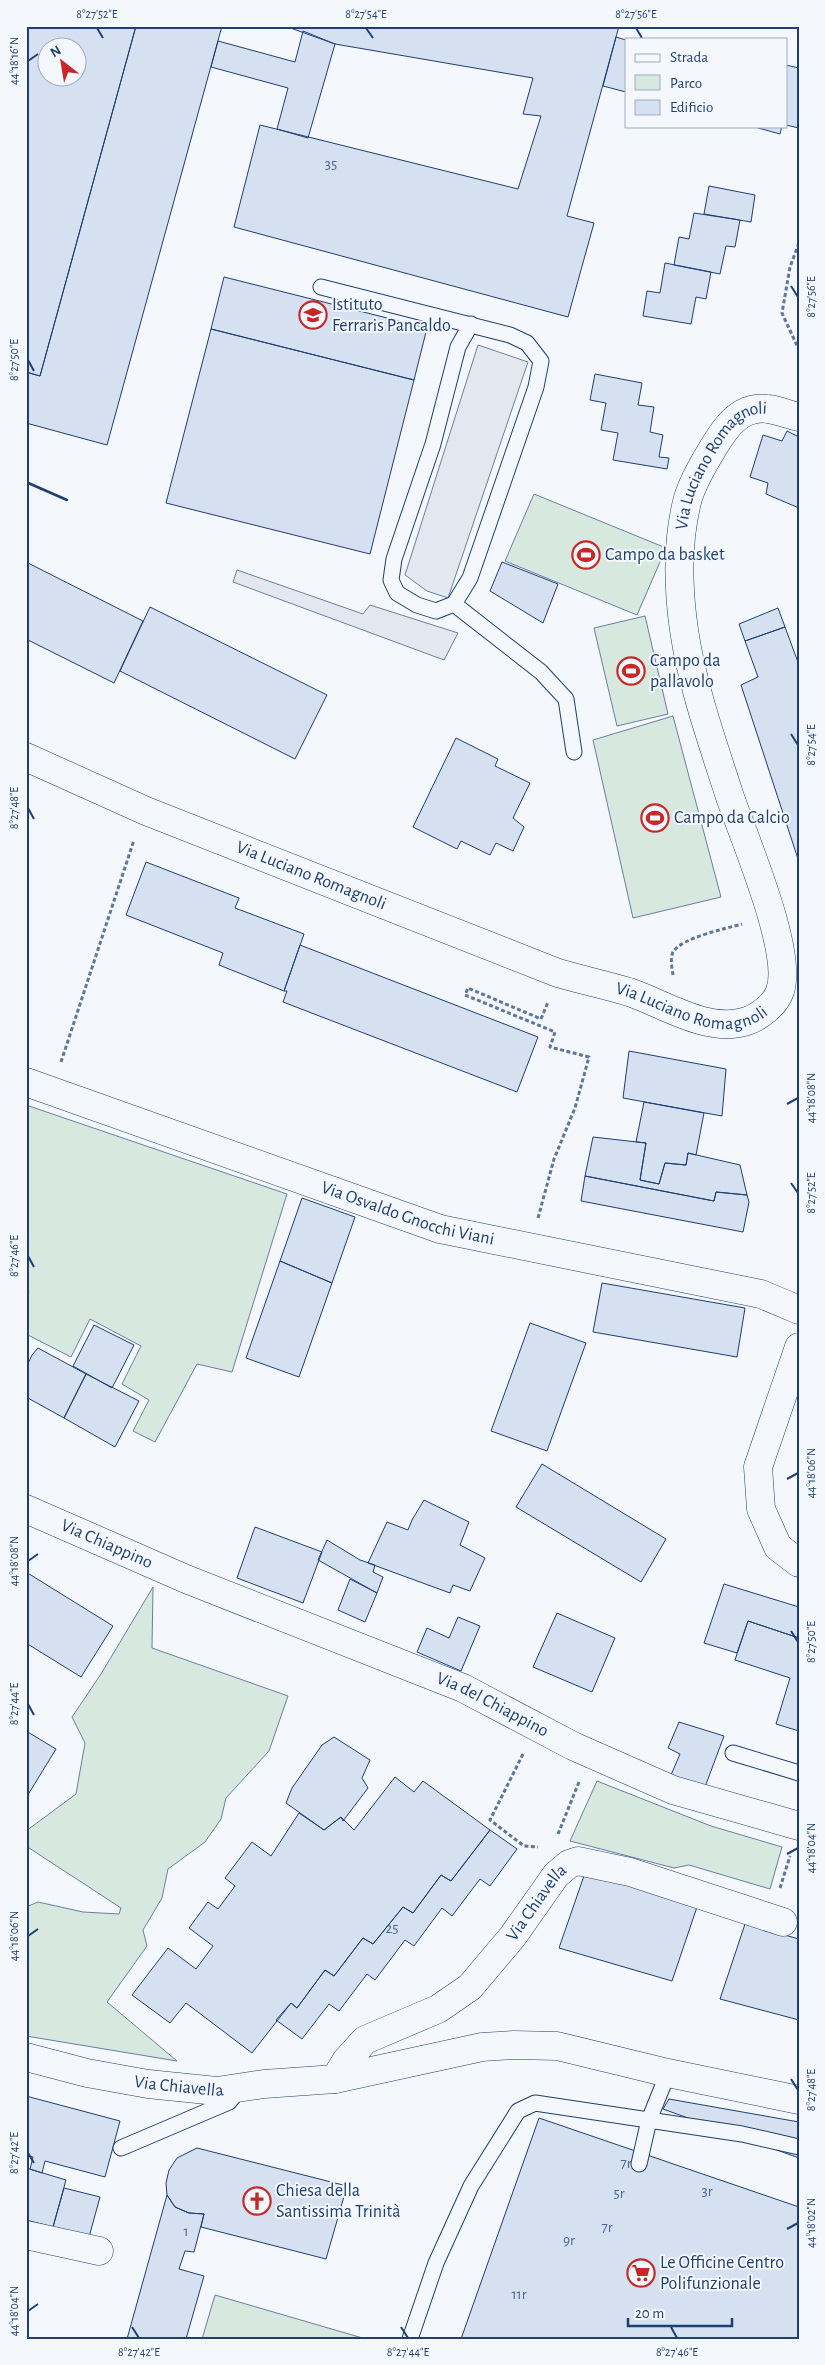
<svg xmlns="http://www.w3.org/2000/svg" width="825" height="2365" viewBox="0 0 825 2365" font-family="'Alegreya Sans',sans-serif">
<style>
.green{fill:#d7e8df;stroke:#687fa3}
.parking{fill:#e3e8f0;stroke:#687fa3}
.building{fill:#d5e0f0;stroke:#1d3f73;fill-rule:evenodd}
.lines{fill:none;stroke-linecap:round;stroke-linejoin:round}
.lane-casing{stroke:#1d3f73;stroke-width:17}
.street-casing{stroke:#1d3f73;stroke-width:29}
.path{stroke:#5e769c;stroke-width:3;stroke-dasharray:4 2.5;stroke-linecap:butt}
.lane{stroke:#f4f7fb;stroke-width:15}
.street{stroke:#f4f7fb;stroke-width:28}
.wall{stroke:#1d3f73;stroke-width:2.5}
.ticks{fill:none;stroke:#1d3f73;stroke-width:2}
.labels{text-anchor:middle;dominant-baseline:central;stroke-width:4;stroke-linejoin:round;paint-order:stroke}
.number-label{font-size:15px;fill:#4b6792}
.poi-label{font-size:18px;fill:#1d3f73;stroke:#f4f7fb;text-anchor:start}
.street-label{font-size:18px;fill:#1d3f73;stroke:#f4f7fb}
.neatline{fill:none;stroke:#1d3f73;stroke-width:2}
.ticks-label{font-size:12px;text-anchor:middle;fill:#1d3f73}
</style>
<rect width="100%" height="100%" fill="#f4f7fb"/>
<path class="green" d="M534,494L666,548L637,615L505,561Z
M645,616L668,714L617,726L594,628Z
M673,716L721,897L633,918L593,740Z
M26,1105L287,1194L232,1372L197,1364L155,1442L133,1431L149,1400L122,1384L141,1346L90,1319L71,1357L26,1334V1297L29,1292L26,1291Z
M153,1587L152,1648L288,1696L269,1751L226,1798L221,1819L205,1842L168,1869L162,1898L143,1930L147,1946L107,2002L177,2061L26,2036V1907L38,1902L83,1912L119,1914L121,1908L26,1846V1831L76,1794L85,1743L72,1717L101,1674Z
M597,1781L711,1826L782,1847L770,1889L689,1865L674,1868L570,1841Z
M215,2295L366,2339H202Z"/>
<path class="parking" d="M478,345L528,362L448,598L427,591L405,575Z
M237,570L363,614L370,605L458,633L444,660L233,582Z"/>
<path class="building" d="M26,26H136L40,376L26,372ZM48,48H78V78H48Z
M136,26H222L107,445L26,423V372L40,376Z
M285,26H619L567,216L594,223L568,317L234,227L260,125L518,189L541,116L523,114L533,78L335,44Z
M303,31L335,44L308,138L277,129L288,88L211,67L218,41L295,62Z
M616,37L626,40V92L603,86Z
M786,65L799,68V128L786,125Z
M751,126H782L780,134Z
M709,186L755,195L751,222L704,214Z
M694,213L740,220L735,247L726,246L720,274L674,265L679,237L689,239Z
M665,263L711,272L706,299L696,297L691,324L643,316L647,291L660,293Z
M224,277L427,328L414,380L211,329Z
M211,329L414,380L370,554L166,503Z
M595,374L642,383L638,405L654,407L650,432L663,435L659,457L669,458L667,469L613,460L618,433L601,430L606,403L590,400Z
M787,431L799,437V508L766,494L768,483L750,477L763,435L782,441Z
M26,562L143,621L114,683L26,639Z
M502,562L558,584L543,623L490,591Z
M150,607L327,695L295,759L120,671Z
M778,608L785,627L745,641L739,624Z
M785,627L799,665V862L741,685L758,677L745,641Z
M456,738L498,759L495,766L530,783L513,818L524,827L513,851L496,843L490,855L461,841L457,849L413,827Z
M146,862L239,898L235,908L304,934L284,991L219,965L223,953L126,915Z
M300,945L538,1037L517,1092L283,1002L287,991H284Z
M629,1051L726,1069L722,1116L623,1098Z
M644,1102L704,1113L696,1155L688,1153L686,1165L665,1163L659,1184L640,1180L646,1143L636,1142Z
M593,1137L646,1143L640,1180L659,1184L665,1163L686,1165L688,1153L740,1165L747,1195L716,1192L714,1201L585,1176Z
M585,1176L714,1201L716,1192L747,1195L749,1202L743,1232L581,1201Z
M302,1198L355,1217L332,1283L280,1261Z
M280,1261L332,1283L299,1377L246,1358Z
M602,1283L745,1308L737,1357L593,1332Z
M530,1323L586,1343L547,1451L491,1431Z
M94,1325L134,1345L112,1388L73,1366Z
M38,1348L86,1374L64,1418L26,1397V1368L32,1355Z
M86,1374L139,1401L115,1447L64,1418Z
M542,1464L666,1539L641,1582L516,1507Z
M424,1500L469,1522L460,1545L485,1558L470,1591L453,1585L450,1593L368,1563L387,1522L408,1530L412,1520Z
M255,1527L322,1552L303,1603L237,1578Z
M327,1540L360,1560L375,1565L373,1572L383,1577L377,1593L318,1560Z
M26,1572L113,1626L81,1677L26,1643Z
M350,1579L377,1593L365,1622L338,1610Z
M724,1584L799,1607V1638L748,1621L737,1653L704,1643Z
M557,1613L615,1638L592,1692L533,1667Z
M458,1617L480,1626L461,1671L417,1652L427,1628L449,1638Z
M748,1621L799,1638V1731L776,1724L790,1678L735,1660Z
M679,1722L724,1736L705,1787L671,1775L680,1754L668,1748Z
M26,1731L56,1749L26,1798Z
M334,1737L370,1760L362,1778L368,1788L343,1821L341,1817L324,1830L286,1803L292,1788L322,1745Z
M395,1777L414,1792L423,1781L490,1830L451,1881L441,1875L413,1913L403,1907L373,1944L363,1938L334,1976L325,1970L297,2008L291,2003L252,2053L186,2003L170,2023L132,1995L168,1948L196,1969L213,1946L189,1928L208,1902L218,1909L235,1886L225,1878L252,1842L271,1856L299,1813L324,1830L341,1817L354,1830Z
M490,1830L517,1849L490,1886L480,1879L452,1916L442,1908L414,1946L405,1940L375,1980L367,1974L339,2011L329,2004L302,2039L276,2020L291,2003L297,2008L325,1970L334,1976L363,1938L373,1944L403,1907L413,1913L441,1875L451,1881Z
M586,1870L697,1907L672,1981L559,1948Z
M745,1924L799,1939V2020L720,1999Z
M26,2096L120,2121L105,2177L45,2161L42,2173L30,2169L33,2157L26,2155Z
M669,2099L799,2122V2158L663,2109Z
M539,2118L799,2207V2339H461Z
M197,2148L347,2186L326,2259L201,2227L204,2214L189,2213L175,2207L167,2195L166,2183L169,2170L177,2158Z
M26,2168L66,2180L53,2227L26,2220Z
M64,2188L100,2197L89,2237L53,2227Z
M167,2195L175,2207L189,2213L204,2214L194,2252L185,2251L179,2269L204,2276L186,2339H127Z"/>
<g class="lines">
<g class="lane-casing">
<path id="lane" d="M321,287L510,335L527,343L541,361L536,387L470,578L454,604L436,611L417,605L397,593L391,580L394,559L433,444L458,347L471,324
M454,604L541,672L566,699L574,752
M733,1753L799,1773
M121,2148L229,2102L239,2090
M639,2164L649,2120L668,2073
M410,2339L436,2263L471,2186L518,2111L535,2103L742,2134L799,2147"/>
</g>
<g class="street-casing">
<g id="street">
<path id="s1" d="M26,757L146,811L558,973C582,980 606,985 629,992C665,1004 708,1034 747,1021C759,1017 776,1004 780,991C794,952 743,836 729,794C712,741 692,685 684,630C678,588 677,539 688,498C693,482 701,468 710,453C723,431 738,405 768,409C778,410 789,415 799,417"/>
<path id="s2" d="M26,1082L440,1229L761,1294L799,1310"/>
<path d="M799,1347L758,1467L761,1509L778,1547L799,1563"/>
<path id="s3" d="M26,1509L186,1579L463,1688L573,1746L673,1790L799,1826"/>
<path id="s4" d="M26,2057L87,2073L148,2084L217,2091L264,2084L335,2079L482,2047L514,2045L557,2046L668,2073L799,2100"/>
<path id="s5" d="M335,2079L346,2061L365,2040L438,2009L470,1987L513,1936L556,1875L569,1864L578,1861L630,1872L783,1922"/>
<path d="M26,2235L99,2251"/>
</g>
</g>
<path class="path" d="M799,243L790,267L782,313L799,350
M673,975C672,969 670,958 673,952C683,937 725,929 742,924
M61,1062L134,840
M538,1218L554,1159L575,1108L589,1057L550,1047L555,1032L465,995L468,988L541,1019L548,1002
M523,1754L490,1820L524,1846L538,1847
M558,1834L579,1782
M780,1888L790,1856"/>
<use href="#lane" class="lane"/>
<use href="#street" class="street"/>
<path class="wall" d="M26,482L67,500"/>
</g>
<path class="ticks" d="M97,28L103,38M366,28L373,38M636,28L642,38M28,61L38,54M791,286L798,297M28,360L34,371M791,734L798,745M28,808L34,819M787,1104L798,1098M791,1183L798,1193M28,1256L34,1267M787,1479L798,1473M28,1561L38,1554M791,1631L798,1642M28,1704L34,1715M787,1854L798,1848M28,1936L38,1929M791,2079L798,2090M28,2153L34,2163M787,2229L798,2223M28,2311L38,2304M132,2327L139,2338M401,2327L408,2338M671,2327L677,2338"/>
<defs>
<g id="school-ring" transform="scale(1.4375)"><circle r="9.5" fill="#f4f7fb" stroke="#c62828" stroke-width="1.5"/><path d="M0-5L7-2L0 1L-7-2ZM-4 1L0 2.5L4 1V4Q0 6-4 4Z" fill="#c62828"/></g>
<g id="stadium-ring" transform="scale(1.4375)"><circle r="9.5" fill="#f4f7fb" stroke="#c62828" stroke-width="1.5"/><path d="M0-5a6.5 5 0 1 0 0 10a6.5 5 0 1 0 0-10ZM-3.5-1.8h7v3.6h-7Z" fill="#c62828"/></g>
<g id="church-ring" transform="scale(1.4375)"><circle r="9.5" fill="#f4f7fb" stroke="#c62828" stroke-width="1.5"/><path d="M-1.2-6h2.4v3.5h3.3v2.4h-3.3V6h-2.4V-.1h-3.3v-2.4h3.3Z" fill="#c62828"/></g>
<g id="supermarket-ring" transform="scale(1.4375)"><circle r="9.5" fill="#f4f7fb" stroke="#c62828" stroke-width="1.5"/><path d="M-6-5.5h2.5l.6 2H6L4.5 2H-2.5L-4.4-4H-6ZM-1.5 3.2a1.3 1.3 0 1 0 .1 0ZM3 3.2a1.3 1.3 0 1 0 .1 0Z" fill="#c62828"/></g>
</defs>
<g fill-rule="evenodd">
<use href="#school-ring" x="313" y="315"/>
<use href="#stadium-ring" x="586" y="555"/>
<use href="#stadium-ring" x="631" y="671"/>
<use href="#stadium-ring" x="655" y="818"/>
<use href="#church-ring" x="257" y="2201"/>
<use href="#supermarket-ring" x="641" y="2273"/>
</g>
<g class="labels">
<g class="number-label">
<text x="331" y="164">35</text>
<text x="392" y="1928">25</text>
<text x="626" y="2163">7r</text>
<text x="707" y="2191">3r</text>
<text x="619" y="2193">5r</text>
<text x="607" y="2227">7r</text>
<text x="186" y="2231">1</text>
<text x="569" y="2240">9r</text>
<text x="519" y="2294">11r</text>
</g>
<g class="poi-label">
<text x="332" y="305">Istituto<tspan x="332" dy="21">Ferraris Pancaldo</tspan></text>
<text x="605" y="555">Campo da basket</text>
<text x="650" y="661">Campo da<tspan x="650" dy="21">pallavolo</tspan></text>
<text x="674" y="818">Campo da Calcio</text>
<text x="276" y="2191">Chiesa della<tspan x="276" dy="21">Santissima Trinità</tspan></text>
<text x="660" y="2263">Le Officine Centro<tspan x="660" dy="21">Polifunzionale</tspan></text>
</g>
<g class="street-label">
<text stroke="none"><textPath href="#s1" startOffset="1374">Via Luciano Romagnoli</textPath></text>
<text stroke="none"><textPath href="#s1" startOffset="309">Via Luciano Romagnoli</textPath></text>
<text stroke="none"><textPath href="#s1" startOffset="714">Via Luciano Romagnoli</textPath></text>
<text stroke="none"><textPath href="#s2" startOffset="404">Via Osvaldo Gnocchi Viani</textPath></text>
<text stroke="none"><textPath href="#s3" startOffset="88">Via Chiappino</textPath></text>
<text stroke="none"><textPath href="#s3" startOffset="506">Via del Chiappino</textPath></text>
<text stroke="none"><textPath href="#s5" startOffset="275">Via Chiavella</textPath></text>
<text stroke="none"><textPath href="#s4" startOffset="156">Via Chiavella</textPath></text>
</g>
</g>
<rect width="825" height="2365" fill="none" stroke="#f4f7fb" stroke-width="55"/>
<rect x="625" y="38" width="162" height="90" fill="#f4f7fb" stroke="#9eadc5"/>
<rect x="635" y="54" width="25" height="8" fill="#f4f7fb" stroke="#9eadc5"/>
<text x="670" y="62" font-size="15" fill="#1d3f73">Strada</text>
<rect x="635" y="75" width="25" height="15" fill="#d7e8df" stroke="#9eadc5"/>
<text x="670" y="88" font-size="15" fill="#1d3f73">Parco</text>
<rect x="635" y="100" width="25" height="15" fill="#d5e0f0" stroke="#9eadc5"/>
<text x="670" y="112" font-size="15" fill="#1d3f73">Edificio</text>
<g transform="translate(62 62) rotate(329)"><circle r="24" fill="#f4f7fb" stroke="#9eadc5"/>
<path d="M0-4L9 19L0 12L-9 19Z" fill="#c62828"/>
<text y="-8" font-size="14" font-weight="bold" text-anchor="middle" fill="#1d3f73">N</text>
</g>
<path d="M628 2318v8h104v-8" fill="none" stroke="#1d3f73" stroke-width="2.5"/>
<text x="635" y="2318" font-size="15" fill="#1d3f73" stroke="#f4f7fb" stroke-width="4" paint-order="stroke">20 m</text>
<rect x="28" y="28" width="770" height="2310" class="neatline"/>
<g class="ticks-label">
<text x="97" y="18">8°27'52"E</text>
<text x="366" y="18">8°27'54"E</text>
<text x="636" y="18">8°27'56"E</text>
<text transform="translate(14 61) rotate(-90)" y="4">44°18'16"N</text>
<text transform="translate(811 297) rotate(-90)" y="4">8°27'56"E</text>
<text transform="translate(14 360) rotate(-90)" y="4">8°27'50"E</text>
<text transform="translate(811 745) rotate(-90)" y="4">8°27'54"E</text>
<text transform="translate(14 808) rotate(-90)" y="4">8°27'48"E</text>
<text transform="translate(811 1098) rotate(-90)" y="4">44°18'08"N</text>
<text transform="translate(811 1193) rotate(-90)" y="4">8°27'52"E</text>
<text transform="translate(14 1256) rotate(-90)" y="4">8°27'46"E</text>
<text transform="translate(811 1473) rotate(-90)" y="4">44°18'06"N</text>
<text transform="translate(14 1561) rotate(-90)" y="4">44°18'08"N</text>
<text transform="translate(811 1642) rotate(-90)" y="4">8°27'50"E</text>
<text transform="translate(14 1704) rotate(-90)" y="4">8°27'44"E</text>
<text transform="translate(811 1848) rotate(-90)" y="4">44°18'04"N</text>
<text transform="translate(14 1936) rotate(-90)" y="4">44°18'06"N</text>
<text transform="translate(811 2090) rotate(-90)" y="4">8°27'48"E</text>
<text transform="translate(14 2153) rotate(-90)" y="4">8°27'42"E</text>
<text transform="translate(811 2223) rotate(-90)" y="4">44°18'02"N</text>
<text transform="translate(14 2311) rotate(-90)" y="4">44°18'04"N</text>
<text x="139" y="2356">8°27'42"E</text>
<text x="408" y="2356">8°27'44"E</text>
<text x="677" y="2356">8°27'46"E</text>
</g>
</svg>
